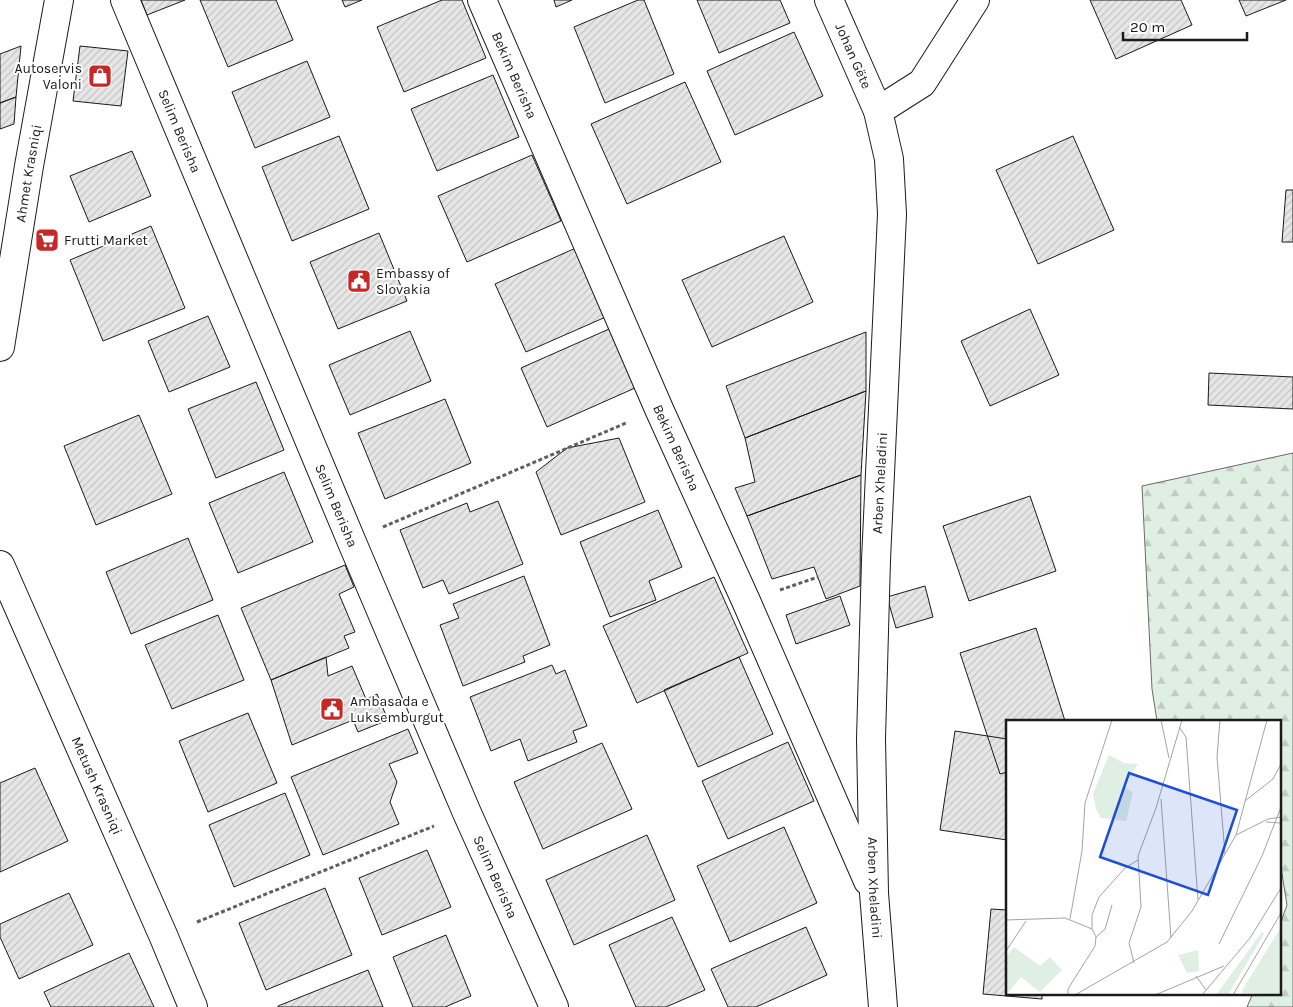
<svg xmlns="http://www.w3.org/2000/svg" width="1293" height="1007" viewBox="0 0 1293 1007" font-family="Karla,sans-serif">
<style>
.forest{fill:url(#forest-firs);stroke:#6a6a6a}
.building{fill:url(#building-hatch);stroke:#1a1a1a}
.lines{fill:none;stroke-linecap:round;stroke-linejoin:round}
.minor-casing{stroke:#1a1a1a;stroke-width:30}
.major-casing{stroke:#1a1a1a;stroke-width:30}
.path{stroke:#5f5f5f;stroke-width:3;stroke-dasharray:4 2.5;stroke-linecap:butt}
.minor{stroke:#fff;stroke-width:28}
.major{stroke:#fff;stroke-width:28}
.labels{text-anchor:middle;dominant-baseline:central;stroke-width:4;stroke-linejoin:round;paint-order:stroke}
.street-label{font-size:14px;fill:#1a1a1a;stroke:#fff}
.poi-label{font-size:14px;fill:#1a1a1a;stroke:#fff;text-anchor:start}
.inset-road{fill:none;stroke:#a3a3a3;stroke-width:1}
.view{fill:#1d4ed8;fill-opacity:0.15;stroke:#1d4ed8;stroke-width:2.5}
.inset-edge{fill:none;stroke:#1a1a1a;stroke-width:2.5}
</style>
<defs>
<pattern id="forest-firs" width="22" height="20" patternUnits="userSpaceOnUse" patternTransform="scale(1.25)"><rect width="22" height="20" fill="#e0efe3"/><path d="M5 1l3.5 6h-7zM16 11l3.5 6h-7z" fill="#c0ccc2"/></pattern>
<pattern id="building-hatch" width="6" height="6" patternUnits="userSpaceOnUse" patternTransform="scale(1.25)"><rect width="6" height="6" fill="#e6e6e6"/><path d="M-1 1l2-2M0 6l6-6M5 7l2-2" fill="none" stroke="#c5c5c5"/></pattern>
</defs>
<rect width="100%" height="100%" fill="#fff"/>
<path class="forest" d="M1293,453V1007H1247L1253,993H1279V927L1287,905L1279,855V721H1157L1152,689L1142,486Z"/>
<path class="building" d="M141,0H185L147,15Z
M200,0H276L293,40L228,67Z
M342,0H362L345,7Z
M442,0H462L486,58L404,92L377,27Z
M554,0H572L556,7Z
M638,0H644L674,74L605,103L574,27Z
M697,0H780L790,23L719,53Z
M1090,0H1181L1192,25L1116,59Z
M1239,0H1286L1246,16Z
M794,32L823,96L735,135L707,71Z
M21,46L16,97L0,103V54Z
M80,46L128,51L121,106L73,101Z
M307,61L330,117L255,148L232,92Z
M493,75L519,137L437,171L411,109Z
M685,82L721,162L627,204L591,124Z
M16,97L14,124L0,129V103Z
M339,136L369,209L292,241L262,167Z
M1073,136L1114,230L1038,264L996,170Z
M132,151L151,196L89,222L70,176Z
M532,155L561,221L467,262L438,196Z
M1286,190H1293V242H1282Z
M151,226L185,308L103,341L70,260Z
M379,233L407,301L338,329L310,262Z
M784,236L813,302L712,347L682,280Z
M578,247L608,316L526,352L495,284Z
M1030,309L1059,375L990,406L961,341Z
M208,316L230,367L169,392L148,341Z
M609,329L635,388L547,427L521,368Z
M410,331L431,381L350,415L329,365Z
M866,332V391L745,438L726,386Z
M1209,373L1293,377V409L1208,405Z
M256,382L284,450L216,478L188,409Z
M866,391L861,475L747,516L735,488L755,482L745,438Z
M445,399L471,463L385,499L358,433Z
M139,415L172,494L96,525L64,446Z
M619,438L645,502L561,535L536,472L567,448Z
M284,472L313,542L238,573L209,503Z
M861,475L860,586L826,599L814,567L772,579L747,516Z
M1030,496L1056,571L969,601L943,526Z
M498,501L523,564L449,594L443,580L423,588L400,530L467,503L470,512Z
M658,510L682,567L649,581L656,600L610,617L580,542Z
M188,538L213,600L131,634L106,572Z
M345,565L354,587L339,594L355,632L344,636L349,648L271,680L241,608Z
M524,576L550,645L523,656L525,662L463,686L440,625L459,618L453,604Z
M714,577L748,653L637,703L603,626Z
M925,586L933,617L896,628L887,597Z
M840,596L850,625L796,644L786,615Z
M218,615L244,680L172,709L145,645Z
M1036,628L1065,721H1007V772L1000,774L960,653Z
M326,657L328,676L352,666L366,699L377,694L388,720L358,732L353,720L292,745L271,680Z
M739,657L773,734L698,767L664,690Z
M552,665L556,674L565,670L587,726L573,731L577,742L528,761L520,739L491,751L470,697Z
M248,713L277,783L208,812L179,741Z
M408,729L418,753L389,764L397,782L390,802L399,824L323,855L291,777Z
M955,731L1007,739V840L940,830Z
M788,742L814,801L728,839L702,781Z
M602,743L632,809L543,849L514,782Z
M35,768L68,841L0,872V783Z
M285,793L310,855L234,887L209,825Z
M784,827L817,903L730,942L697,866Z
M647,835L675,900L574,945L546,880Z
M427,850L451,907L382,935L359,878Z
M325,888L352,955L266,990L239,923Z
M69,893L93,945L19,979L0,937V924Z
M991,909L1007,910V993H1042V999L983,994Z
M672,917L705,990L666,1007H636L609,945Z
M806,927L827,975L756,1007H728L711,969Z
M446,935L471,996L445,1007H413L393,957Z
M129,953L154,1007H51L44,992Z
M368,970L383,1007H278V1006Z"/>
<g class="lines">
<g class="minor-casing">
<g id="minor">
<path id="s1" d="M125,0L351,540L467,813L554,1007"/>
<path id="s2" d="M482,0L659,409L746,601L868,881"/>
<path id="s3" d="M829,0L878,111L889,159L892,214L876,560L871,739L874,893L883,1007"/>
<path d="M878,111L922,83L975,0"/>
<path id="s4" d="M0,565L163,935L193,1007"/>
</g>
</g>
<g class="major-casing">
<g id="major">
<path id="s5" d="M0,347L29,166L59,0"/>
</g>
</g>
<path class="path" d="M383,527L626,423
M780,590L818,577
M197,922L434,826"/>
<use href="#minor" class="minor"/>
<use href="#major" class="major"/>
</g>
<defs>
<g id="shop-square" transform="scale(1.25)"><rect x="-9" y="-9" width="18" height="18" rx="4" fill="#c62828" stroke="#fff"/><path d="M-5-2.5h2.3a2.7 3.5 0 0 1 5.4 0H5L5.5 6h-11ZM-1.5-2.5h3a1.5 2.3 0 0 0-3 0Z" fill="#fff"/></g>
<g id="supermarket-square" transform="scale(1.25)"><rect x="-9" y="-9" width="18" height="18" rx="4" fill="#c62828" stroke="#fff"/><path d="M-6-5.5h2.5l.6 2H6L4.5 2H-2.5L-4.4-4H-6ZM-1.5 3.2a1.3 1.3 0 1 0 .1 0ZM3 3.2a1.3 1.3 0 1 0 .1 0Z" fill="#fff"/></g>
<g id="civic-square" transform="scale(1.25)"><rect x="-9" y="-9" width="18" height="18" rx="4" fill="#c62828" stroke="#fff"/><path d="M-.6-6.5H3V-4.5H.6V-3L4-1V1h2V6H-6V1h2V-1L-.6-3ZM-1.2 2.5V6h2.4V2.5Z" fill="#fff"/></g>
</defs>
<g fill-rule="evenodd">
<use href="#shop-square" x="100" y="76"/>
<use href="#supermarket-square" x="47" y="240"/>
<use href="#civic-square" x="359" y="281"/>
<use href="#civic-square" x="332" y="709"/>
</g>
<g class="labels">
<g class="street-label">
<text stroke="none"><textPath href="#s3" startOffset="61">Johan Gëte</textPath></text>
<text stroke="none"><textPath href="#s2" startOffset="82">Bekim Berisha</textPath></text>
<text stroke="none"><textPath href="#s1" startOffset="142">Selim Berisha</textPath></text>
<text stroke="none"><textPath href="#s5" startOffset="176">Ahmet Krasniqi</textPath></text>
<text stroke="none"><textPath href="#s2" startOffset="488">Bekim Berisha</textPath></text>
<text transform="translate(880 483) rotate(-87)">Arben Xheladini</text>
<text stroke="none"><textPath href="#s1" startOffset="548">Selim Berisha</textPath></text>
<text stroke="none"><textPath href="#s4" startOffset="241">Metush Krasniqi</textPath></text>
<text stroke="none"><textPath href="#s1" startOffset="952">Selim Berisha</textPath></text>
<text stroke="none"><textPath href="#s3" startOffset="900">Arben Xheladini</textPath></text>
</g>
<g class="poi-label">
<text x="82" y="68" text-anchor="end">Autoservis<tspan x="82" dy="16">Valoni</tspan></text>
<text x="64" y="240">Frutti Market</text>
<text x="376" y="273">Embassy of<tspan x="376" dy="16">Slovakia</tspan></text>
<text x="350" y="701">Ambasada e<tspan x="350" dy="16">Luksemburgut</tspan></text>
</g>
</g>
<g transform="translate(1006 720)">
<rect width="275" height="275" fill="#fff"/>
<path d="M275,207V275L236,273L237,269ZM256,212L258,214L222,275H210ZM8,227L34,246L44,237L56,250L34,272L15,257L0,275V237ZM192,230L193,251L181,253L172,235Z" fill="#e0efe3"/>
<path d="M103,35L118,43L132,44L120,62L119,67L127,73L120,101L95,98L90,89L87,74Z" fill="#e0efe3"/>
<path class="inset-road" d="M155,0L163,38M214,0L211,37L219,134M173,7L180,17L192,180M155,79L165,218M239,81L267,59L275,44M260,102L275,103M230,115L261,0M64,199L76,131L79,83L106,0M0,200L59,198L86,209L90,217L89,226L62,269V275M86,209V195L93,177L119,148L132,140M90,217L99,209L106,185M213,224L256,136L275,87M0,231L20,201M128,243L123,223L135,187L132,136L150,88L176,0M190,256L200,270M69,275L161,222L186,191L230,115L262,99L275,97M149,275L218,246M196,275L244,218L275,168M227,275L275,193"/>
<path class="view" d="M123,53L231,90L202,175L94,137Z"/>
<rect width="275" height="275" class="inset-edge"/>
</g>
<path d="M1123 32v8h124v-8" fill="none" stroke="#1a1a1a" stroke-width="2.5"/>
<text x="1130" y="32" font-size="15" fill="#1a1a1a" stroke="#ffffff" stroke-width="4" paint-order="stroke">20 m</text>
</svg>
